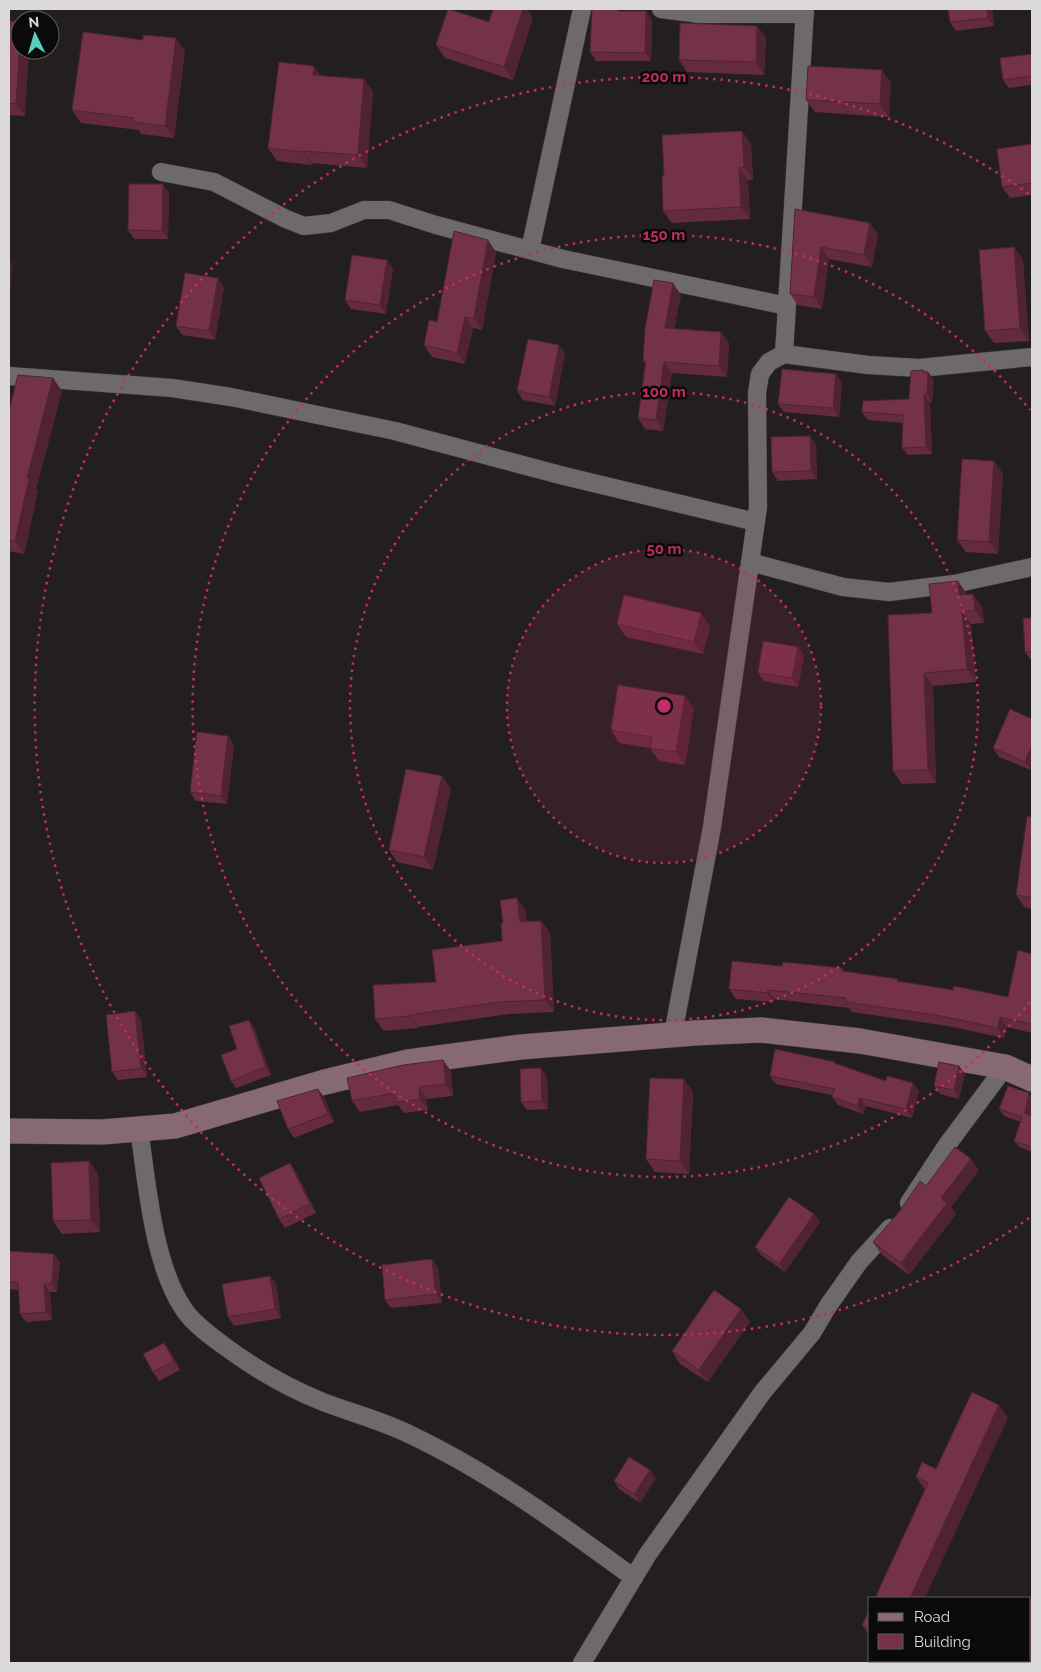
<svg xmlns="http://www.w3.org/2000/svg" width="1041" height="1672" viewBox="0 0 1041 1672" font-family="Raleway,sans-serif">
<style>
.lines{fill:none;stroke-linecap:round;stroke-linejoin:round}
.street-casing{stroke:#3f3b3c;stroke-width:19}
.secondary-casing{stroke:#3f3b3c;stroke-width:26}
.street{stroke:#6e696a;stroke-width:18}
.secondary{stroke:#876a71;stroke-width:25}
.wall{fill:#632b3b}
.shaded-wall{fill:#502330}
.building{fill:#733245;stroke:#502330}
.ring{fill:none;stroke:#c52b68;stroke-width:2.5;stroke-dasharray:2.5 5}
.centre{fill:#c52b68;stroke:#0b0a0a;stroke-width:2.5}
.ring-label{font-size:15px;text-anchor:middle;font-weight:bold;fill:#c52b68;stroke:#0b0a0a;stroke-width:5;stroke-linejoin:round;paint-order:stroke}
</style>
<rect width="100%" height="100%" fill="#231f20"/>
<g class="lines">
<g class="street-casing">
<path id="street" d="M661,9L700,14H805
M161,172L214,182L286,219L304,226L331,223L364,210H389L436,225L563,259L787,306
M530,250L582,9
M784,354L805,9
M9,376L172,388L231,397L395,431L564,476L756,522
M750,562L843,587L889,592L954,584L1032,567
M673,1034L712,827L758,507L757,393L760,374L769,362L784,354L868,365L919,368L1032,357
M139,1129C147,1183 153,1263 183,1308C192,1323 213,1338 227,1348C257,1370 288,1388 323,1402C352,1413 383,1421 411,1435C491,1473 563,1526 634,1578
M909,1203L947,1145L1005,1067
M582,1663L648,1554L762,1393L812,1333L828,1306L859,1262L890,1228"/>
</g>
<g class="secondary-casing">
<path id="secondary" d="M9,1131L102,1132L175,1126L325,1082L408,1062L521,1047L695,1033L761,1030L860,1041L1005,1067L1032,1079"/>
</g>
<use href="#street" class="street"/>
<use href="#secondary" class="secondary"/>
</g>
<path class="wall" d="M992,9L994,26L956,31L950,22Z
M620,11H646L652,20L651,61H596L590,52Z
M533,18L513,80L445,58L436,45L489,22Z
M9,21L25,116L9,115Z
M757,26L766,38L764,75L687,72L679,60Z
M185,51L174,138L141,134L139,130L81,123L72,110Z
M1032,54V85L1009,88L1003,80Z
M882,70L891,83L889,117L815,112L806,100Z
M321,76L364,79L373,92L367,168L312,163V165L277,161L268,148Z
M742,131L751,144L753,180H748L750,219L672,223L663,211L664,175Z
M1032,144V195L1010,198L1002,187Z
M163,184L169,193L168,239H134L128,230Z
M795,209L870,223L878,235L872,267L829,259L822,309L798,305L790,294Z
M1014,247L1023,260L1029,341L994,343L985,331Z
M496,252L482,330L473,328L465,364L432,357L424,345L437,322Z
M393,269L386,314L351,309L345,300Z
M224,287L215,340L182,335L176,326Z
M681,295L674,329L721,332L729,343L727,377L672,373L663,431L645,429L638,418L645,364L643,361Z
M565,353L555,406L523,400L517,391Z
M923,370L925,372H928L934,380L932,402H930L932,454L908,455L902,448L903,423L868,420L862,412L909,399Z
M842,382L839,417L784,412L778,404Z
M62,391L36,489L38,491L24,554L9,551V411Z
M816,445L817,479L778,481L772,472Z
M994,461L1003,474L998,554L966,552L957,540Z
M967,594H973L982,607L984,623L971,624L976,682L933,686L936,783L902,784L893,771L932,613Z
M1032,618V660H1031L1025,652Z
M617,624L710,626L703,654L626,637Z
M798,647L804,655L798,687L764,681L758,673Z
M694,708L685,765L659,761L650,748L619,743L611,730Z
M1032,719V767L1031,770L999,757L993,748Z
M228,736L234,745L227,804L196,801L190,792Z
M442,776L451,789L433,870L397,862L389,850Z
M1032,817V909L1025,908L1016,895Z
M525,910L527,922L541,921L550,933L554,1012L509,1014L418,1027V1028L384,1031L375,1019L502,941L503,923Z
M1032,954V1033L1007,1027L1004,1038L948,1026L852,1012L849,1008L774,999V1002L736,999L729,989L782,966L842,968L844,971L900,982L1008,997Z
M135,1011L141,1020L147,1077L118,1080L112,1072Z
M249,1020L254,1028L271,1075L236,1088L231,1081L237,1049Z
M836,1064L886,1081L919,1091L912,1118L866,1106L863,1114L838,1105L832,1097V1095L776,1084L770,1076Z
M959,1066L965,1074L959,1099L940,1094L934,1086Z
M451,1071L453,1096L426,1099L428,1110L404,1113L398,1105L360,1112L352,1101Z
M547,1077L548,1109L527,1110L521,1102Z
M693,1092L689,1174L655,1172L646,1159Z
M324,1097L334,1122L294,1138L288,1129Z
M999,1109L1032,1116V1152L1019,1147L1014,1141L1021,1122L1004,1116Z
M89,1161L98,1174L100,1232L62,1234L53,1221Z
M979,1170L951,1207L956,1214L909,1275L881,1254L873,1242L926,1186Z
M296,1172L316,1213L285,1228L279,1219Z
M814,1214L820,1222L785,1272L761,1255L755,1247Z
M9,1251L60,1262L57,1292H50L52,1320L26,1322L20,1314L19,1290L9,1289Z
M432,1259L438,1268L442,1303L391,1308L385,1300Z
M270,1276L276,1284L281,1318L234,1326L228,1317Z
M750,1322L708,1382L680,1364L672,1351Z
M164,1343L170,1351L180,1370L159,1381L153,1372Z
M1008,1418L925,1490L916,1477L936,1469Z
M656,1478L640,1503L619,1489L614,1481Z
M1030,1600H1032V1659H1030Z
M870,1609V1636L862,1625Z"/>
<path class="shaded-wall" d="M523,9H527L533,18L513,80L504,67Z
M987,9H992L994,26L988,18Z
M646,11L652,20L651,61L645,53Z
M757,26L766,38L764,75L756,62Z
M176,38L185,51L174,138L165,126Z
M20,42V50H29L25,116L16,104Z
M314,66L323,79L313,75Z
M882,70L891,83L889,117L880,104Z
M364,79L373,92L367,168L358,155Z
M742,131L751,144L753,180L744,167Z
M303,151L312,163V165L303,152Z
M739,168L748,180L750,219L741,207Z
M163,184L169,193L168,239L162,231Z
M870,223L878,235L872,267L864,255Z
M488,240L496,252L482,330L474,318Z
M821,247L829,259L822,309L814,297Z
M1014,247L1023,260L1029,341L1020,328Z
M9,259L12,264L9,315Z
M387,260L393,269L386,314L380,305Z
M218,278L224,287L215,340L209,331Z
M673,283L681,295L672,339L665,328Z
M465,317L473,328L465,364L457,353Z
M721,332L729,343L727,377L719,366Z
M559,345L565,353L555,406L549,397Z
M664,362L672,373L663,431L656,420Z
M923,370L928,376V372L934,380L932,402L927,394Z
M836,374L842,382L839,417L833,408Z
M53,378L62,391L36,489L38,491L24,554L15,541L27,478Z
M924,394L930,402L932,454L926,447Z
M810,436L816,445L817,479L811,471Z
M994,461L1003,474L998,554L989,542Z
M958,581L967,594L968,608L959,595Z
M973,594L982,607L984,623L975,610Z
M962,612L971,624L976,682L967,669Z
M701,613L710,626L703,654L694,642Z
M798,647L804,655L798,687L792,678Z
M924,673L933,686L936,783L928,770Z
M685,696L694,708L685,765L676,752Z
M228,736L234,745L227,804L221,796Z
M1032,745V767L1031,770L1025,762Z
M442,776L451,789L433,870L424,857Z
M517,898L525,910L528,934L520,922Z
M541,921L550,933L554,1012L545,1000Z
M768,990L774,999V1002L767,993Z
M135,1011L141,1020L147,1077L141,1068Z
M410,1015L418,1027V1028L410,1016Z
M1000,1017L1007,1027L1004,1038L998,1028Z
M249,1020L254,1028L271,1075L266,1067Z
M443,1060L451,1071L453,1096L446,1084Z
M959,1066L965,1074L959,1099L954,1090Z
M541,1068L547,1077L548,1109L542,1101Z
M684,1079L693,1092L689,1174L680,1161Z
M913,1083L919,1091L912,1118L906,1109Z
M419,1087L426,1099L428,1110L420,1099Z
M318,1089L324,1097L334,1122L328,1114Z
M1029,1093L1032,1097V1109L1030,1120L1025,1113Z
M860,1098L866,1106L863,1114L857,1106Z
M971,1159L979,1170L951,1207L956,1214L909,1275L901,1263L941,1198Z
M89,1161L98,1174L100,1232L91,1220Z
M290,1163L296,1172L316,1213L310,1204Z
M814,1214L820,1222L785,1272L779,1264Z
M54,1254L60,1262L57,1292L52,1284Z
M432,1259L438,1268L442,1303L436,1294Z
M270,1276L276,1284L281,1318L275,1309Z
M44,1284L50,1292L52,1320L46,1312Z
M741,1309L750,1322L708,1382L699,1370Z
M164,1343L170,1351L180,1370L174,1361Z
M999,1405L1008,1418L925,1598H910Z
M650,1470L656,1478L640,1503L634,1494Z"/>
<path class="building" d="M448,9L489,22L493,9H523L504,67L436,45Z
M592,9H618V11H646L645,53L590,52Z
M948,9H987L988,18L950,22Z
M9,21L20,22V42L16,104L9,103Z
M680,23L757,26L756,62L679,60Z
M83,32L143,40V35L176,38L165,126L133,122V118L72,110Z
M1032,54V76L1003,80L1000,58Z
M279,62L314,66L313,75L364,79L358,155L303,151V152L268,148Z
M808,66L882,70L880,104L806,100Z
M742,131L744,167L739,168L741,207L663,211L662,176L664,175L662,135Z
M1032,144V183L1002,187L997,149Z
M129,184H163L162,231L128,230Z
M795,209L870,223L864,255L821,247L814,297L790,294Z
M454,231L488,240L474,318L465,317L457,353L424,345L429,320L437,322Z
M1014,247L1020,328L985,331L979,250Z
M352,255L387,260L380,305L345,300Z
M185,273L218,278L209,331L176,326Z
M654,280L673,283L665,328L721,332L719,366L664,362L656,420L638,418L646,361H643L645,329Z
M528,339L559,345L549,397L517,391Z
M782,369L836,374L833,408L778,404Z
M923,370L924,372H928L927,394H924L926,447L902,448L903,415L862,412L863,401L909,399L911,371Z
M18,375L53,378L27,478L29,479L15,541L9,540V411Z
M810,436L811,471L772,472L771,437Z
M962,459L994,461L989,542L957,540Z
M958,581L959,595L973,594L975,610L962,612L967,669L924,673L928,770L893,771L888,615L932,613L929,584Z
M624,595L701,613L694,642L617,624Z
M1023,618H1032V651L1025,652Z
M763,641L798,647L792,678L758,673Z
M618,685L685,696L676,752L650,748L652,737L611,730Z
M1010,709L1032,719V745L1025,762L993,748Z
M197,732L228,736L221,796L190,792Z
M406,769L442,776L424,857L389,850Z
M1027,816L1032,817V898L1016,895Z
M517,898L520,922L541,921L545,1000L500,1002L410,1015V1016L375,1019L373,985L436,982L432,950L502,941L501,923H503L500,900Z
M1018,950L1032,954V1024L1000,1017L998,1028L941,1016L846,1002V998L768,990L767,993L729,989L732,961L782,966L783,962L842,968V971L898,979L897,981L953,990L954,986L1008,997Z
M135,1011L141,1068L112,1072L106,1015Z
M249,1020L266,1067L231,1081L221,1055L237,1049L229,1026Z
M775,1049L835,1062L834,1063L886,1081L887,1076L913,1083L906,1109L860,1098L857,1106L832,1097L835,1089L770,1076Z
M443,1060L446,1084L419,1087L420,1099L396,1102L395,1093L352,1101L347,1078L403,1065Z
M939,1062L959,1066L954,1090L934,1086Z
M541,1068L542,1101L521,1102L520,1069Z
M650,1078L684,1079L680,1161L646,1159Z
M1008,1086L1029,1093L1025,1113L1032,1116V1147L1014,1141L1022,1117L999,1109Z
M318,1089L328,1114L288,1129L277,1101Z
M955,1147L971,1159L941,1198L947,1203L901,1263L873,1242L899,1212L920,1181L926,1186Z
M89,1161L91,1220L53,1221L51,1163Z
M290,1163L310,1204L279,1219L259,1178Z
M789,1197L814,1214L779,1264L755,1247Z
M9,1251L54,1254L52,1284H44L46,1312L20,1314L18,1282H9Z
M432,1259L436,1294L385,1300L382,1265Z
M270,1276L275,1309L228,1317L222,1284Z
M714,1290L741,1309L699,1370L672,1351Z
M164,1343L174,1361L153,1372L143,1354Z
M972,1392L999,1405L910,1598H875L928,1483L916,1477L922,1462L936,1469Z
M629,1457L650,1470L634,1494L614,1481Z
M1030,1600H1032V1652L1030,1651Z
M870,1609V1629L862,1625Z"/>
<circle cx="664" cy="706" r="157" fill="#c52b68" fill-opacity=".12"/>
<g class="ring">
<circle cx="664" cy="706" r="157"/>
<circle cx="664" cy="706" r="314"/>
<path d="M1030 1002A471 471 0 1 1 1030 410"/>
<path d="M1029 1218A629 629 0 1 1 1029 194"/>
</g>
<circle cx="664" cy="706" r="8" class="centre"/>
<g class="ring-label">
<text x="664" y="82">200 m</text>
<text x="664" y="240">150 m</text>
<text x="664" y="397">100 m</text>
<text x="664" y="554">50 m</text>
</g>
<rect width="1041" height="1672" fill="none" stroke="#dcd9d9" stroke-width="20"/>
<rect x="868" y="1597" width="162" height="65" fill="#0b0a0a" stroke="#5f5d5d"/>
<rect x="878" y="1613" width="25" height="8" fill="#876a71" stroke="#5f5d5d"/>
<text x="914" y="1622" font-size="15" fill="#dcd9d9">Road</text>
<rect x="878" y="1634" width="25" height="15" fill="#733245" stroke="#5f5d5d"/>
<text x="914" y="1647" font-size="15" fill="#dcd9d9">Building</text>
<g transform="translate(35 35) rotate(355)"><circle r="24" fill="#0b0a0a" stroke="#5f5d5d"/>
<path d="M0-4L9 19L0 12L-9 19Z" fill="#59cebf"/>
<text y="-8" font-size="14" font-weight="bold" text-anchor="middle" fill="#dcd9d9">N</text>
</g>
</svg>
